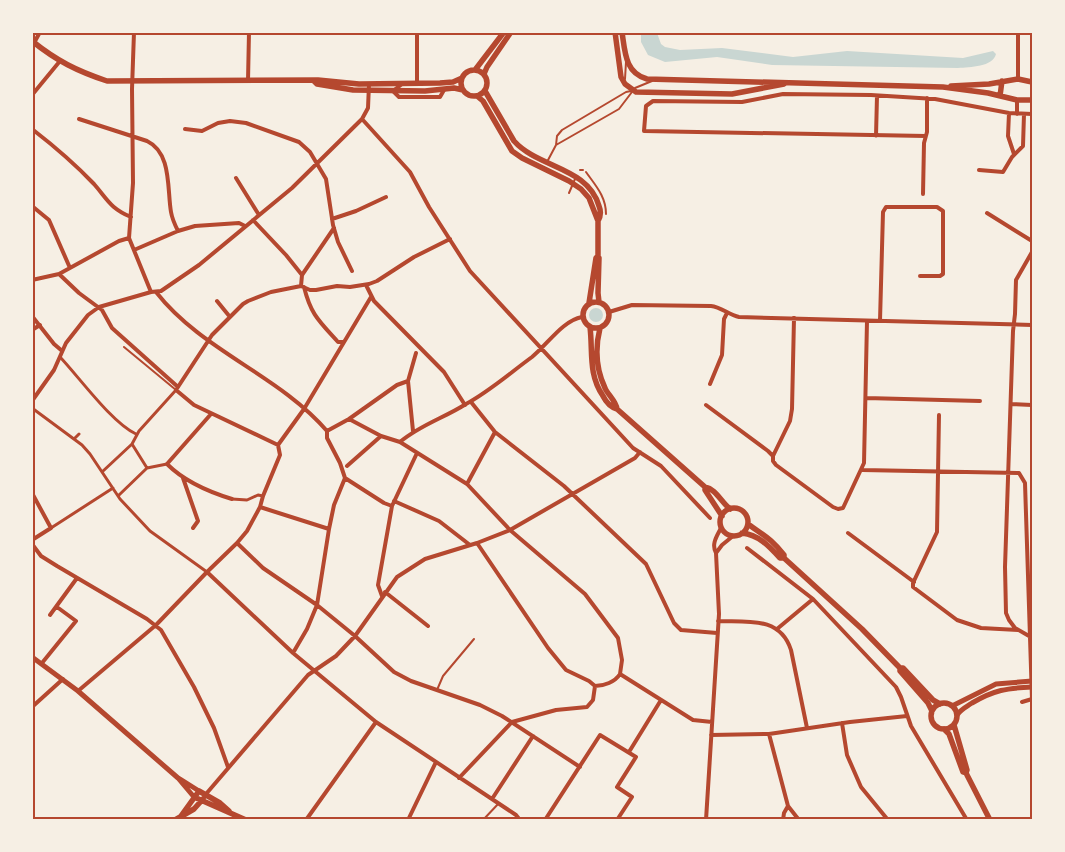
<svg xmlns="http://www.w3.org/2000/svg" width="1065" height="852" viewBox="0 0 1065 852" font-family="Rubik,sans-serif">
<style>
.water{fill:#c9d6d2}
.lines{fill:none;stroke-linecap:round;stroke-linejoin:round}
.service{stroke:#b5482f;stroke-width:2}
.pedestrian{stroke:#b5482f;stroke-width:3}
.minor{stroke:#b5482f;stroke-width:4}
.tertiary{stroke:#b5482f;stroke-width:5}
.secondary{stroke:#b5482f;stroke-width:5.5}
.neatline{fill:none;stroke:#b5482f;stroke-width:2}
</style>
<rect width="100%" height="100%" fill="#f6efe4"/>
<path class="water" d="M641,33H657L661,44L665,47L680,50L722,48L793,57L847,51L963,58L993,51L996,54C993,67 970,67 958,68L772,65L717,57L665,62L648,55L641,42Z
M589 315a7 7 0 1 1 14 0a7 7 0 1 1-14 0Z"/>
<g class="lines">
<path class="service" d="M625,79L626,62
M556,145L619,109L635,88L652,81
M547,162L556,145L557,136L562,130L626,92L631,91
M580,170H583
M586,172C595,185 606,196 606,214
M569,193L575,179
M124,347L176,390
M437,690L443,676L474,639
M483,820L499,803"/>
<path class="pedestrian" d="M60,357C79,377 112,423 136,434
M32,408L82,445L90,454L120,499L150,531L207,572
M74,439L79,434
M132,444L147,468L118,496L102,472Z
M132,444L139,431L176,390
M147,468L167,464
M232,499L247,500L258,495L263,496
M51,528L113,488"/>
<path class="minor" d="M134,32L132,89L133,183L129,238L151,292
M417,32V83
M34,43L40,32
M1018,79V32
M248,81L249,32
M402,84L393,91L399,97H440L444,90
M32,95L60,61
M1009,113L1008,136L1014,154
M1017,114V100
M79,119L147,141C172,153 167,189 171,212C172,218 175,225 178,231
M362,119L410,172L429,207L470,271L633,448L661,466L710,518
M32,129C54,146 75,164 94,184C108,200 110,208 131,217
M185,129L202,131L218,123L230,121L246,123L299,142L310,152L326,179L333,225L338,242L352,271
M876,136L877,96
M926,136L644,131L646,106L653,101L742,102L783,94L871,95L935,99L1009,113L1032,114
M979,170L1003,172L1012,157L1023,146L1024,114
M236,178L259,215
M923,194L924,143L927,132V98
M32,206L49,220L70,268
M987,213L1032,241
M332,219L356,211L386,197
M253,220L286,255L302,275L301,286
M134,250L178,231L195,226L239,223L245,226
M59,274L79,293L102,310L112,328L178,387
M302,275L334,228
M32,280L59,274L119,241L129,238
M366,285L374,301L444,372L465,405
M304,287C311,315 319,321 338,342H343
M156,292C202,351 279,375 327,431V438L340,463L345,478L384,503L392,506
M217,301L230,317
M609,312L632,305L711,306C721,307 729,315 739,317L1032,325
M32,316L54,344L61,350
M880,321L883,212L886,207H937L943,211V274L940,276H920
M32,330L40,325
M710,384L722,355L724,319L727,313
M866,398L980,401
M32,401L54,370L66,343L88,315L99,307L151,292L161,291L199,265L292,188L362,119L368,108L369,84
M471,402L495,432L564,486L646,564L674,623L681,630L717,633
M1011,404L1032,405
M706,405L768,451L773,456V461L776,465L833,507L838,509L843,508L864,463L867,321
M211,414L167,464C184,481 209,492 232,499
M939,415L937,532L913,583V587L957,620L981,628L1018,630
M349,419L381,436L400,442L467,484L510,530L585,594L618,638L622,660L620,674
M327,431L349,419L397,385L408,381
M413,431L408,381L416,353
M400,442C420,425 444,418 466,404C490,391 510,373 532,357C548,344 562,321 582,317
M278,445L194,405L176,390L212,335L243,304L248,301L271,292L301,286L310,290H316L337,286L350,287L369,284L377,281L414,257L450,239
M773,456L790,421L792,409L794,318
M347,466L381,436
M862,470L1019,473L1025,483L1032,699
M183,478L198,521L193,528
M467,484L495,432
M32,493L51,528L32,540
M394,501L439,521L470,545
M260,507L329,529
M848,533L914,582
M237,543L263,568L317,605L355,636L394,672L411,681L480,705L502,716L580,767
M477,543L548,648L566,670L589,681L595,686
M32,544L41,556L57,566L147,619L161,630L194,687L214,728L228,767
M747,548L813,599L896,687L901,697L911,726L967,820
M716,553L722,545L733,536
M207,572L293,653L376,722L516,815L520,820
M385,592L428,626
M382,596L378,585L392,506L417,453
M50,615L77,578
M718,621C747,622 780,616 791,650L807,728
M777,629L813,599
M1029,636L1015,628L1009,620L1006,613L1005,567L1013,331L1015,314L1016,280L1032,252
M293,653L307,629L317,605L329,529L334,505L345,478
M42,663L76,621L57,607
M620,674L693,720L712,722
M595,686C604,686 615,682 620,674
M78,691L156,625L207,572L237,543L247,531L260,507L263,496L280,455L278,445L304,409L371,297
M1022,702L1032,699
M32,707L63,679
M512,722L556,710L587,707L593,700L595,686
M842,723L847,755L861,787L888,820
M769,734L788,806L799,820
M711,735L769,734L850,722L907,716
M629,752L661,700
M459,778L512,722
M206,794L308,675L336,656L355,636L397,577L425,559L477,543L510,530L635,458L640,452
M492,799L533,736
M306,820L376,722
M408,820L436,762
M545,820L600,735L636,757L617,787L632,797L617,820
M706,820L719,614L716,553C711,544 717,536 721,528
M783,820L784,813L788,806"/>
<path class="tertiary" d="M32,657L78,691L178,778L194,797
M952,706L996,684L1032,681
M957,715C961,709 966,707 972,703C994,690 1007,688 1032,687
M180,779L199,791"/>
<path class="secondary" d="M615,32L621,77L625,84L636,92L732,94L784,84
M622,32C625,52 625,73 647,79L943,87L988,93L1017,100H1032
M32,41C57,61 77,71 107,81L318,80L359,84L440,83L453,82L462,78
M461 83a13 13 0 1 1 26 0a13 13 0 1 1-26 0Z
M475,70L504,32
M484,74L487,67L511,32
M314,81L317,84L353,90L425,91L454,88L463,90
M951,86L989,84L1018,79L1032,82
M485,91L514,141C538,168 588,167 599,206C601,211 601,216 598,221V256L599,258L598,293L599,302
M477,96L483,101L512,151L522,158L569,181L581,189L589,198L598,221
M1000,96L1002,81
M583 315a13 13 0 1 1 26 0a13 13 0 1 1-26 0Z
M589,303L596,258L598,256
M590,327C593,352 588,374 603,396C606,402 610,407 617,409L705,487C716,489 721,502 730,509
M600,328C595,348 596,369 605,388C608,395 616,401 617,409
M705,487V490L722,516
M720 522a14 14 0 1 1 28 0a14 14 0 1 1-28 0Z
M748,524C764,536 771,538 784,555V558
M742,533C759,535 769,546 780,558H784L862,629L900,668V671L928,703L932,711
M900,668H903L933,700L940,704
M931 716a13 13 0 1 1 26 0a13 13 0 1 1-26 0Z
M954,725L967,770L966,773L990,820
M944,729L949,734L963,772L966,773
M194,797L246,820
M181,816L199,791L220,803L229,811
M175,820L194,809L203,799"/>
</g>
<rect width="1065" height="852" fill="none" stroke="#f6efe4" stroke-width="68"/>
<rect x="34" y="34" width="997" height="784" class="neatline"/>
</svg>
